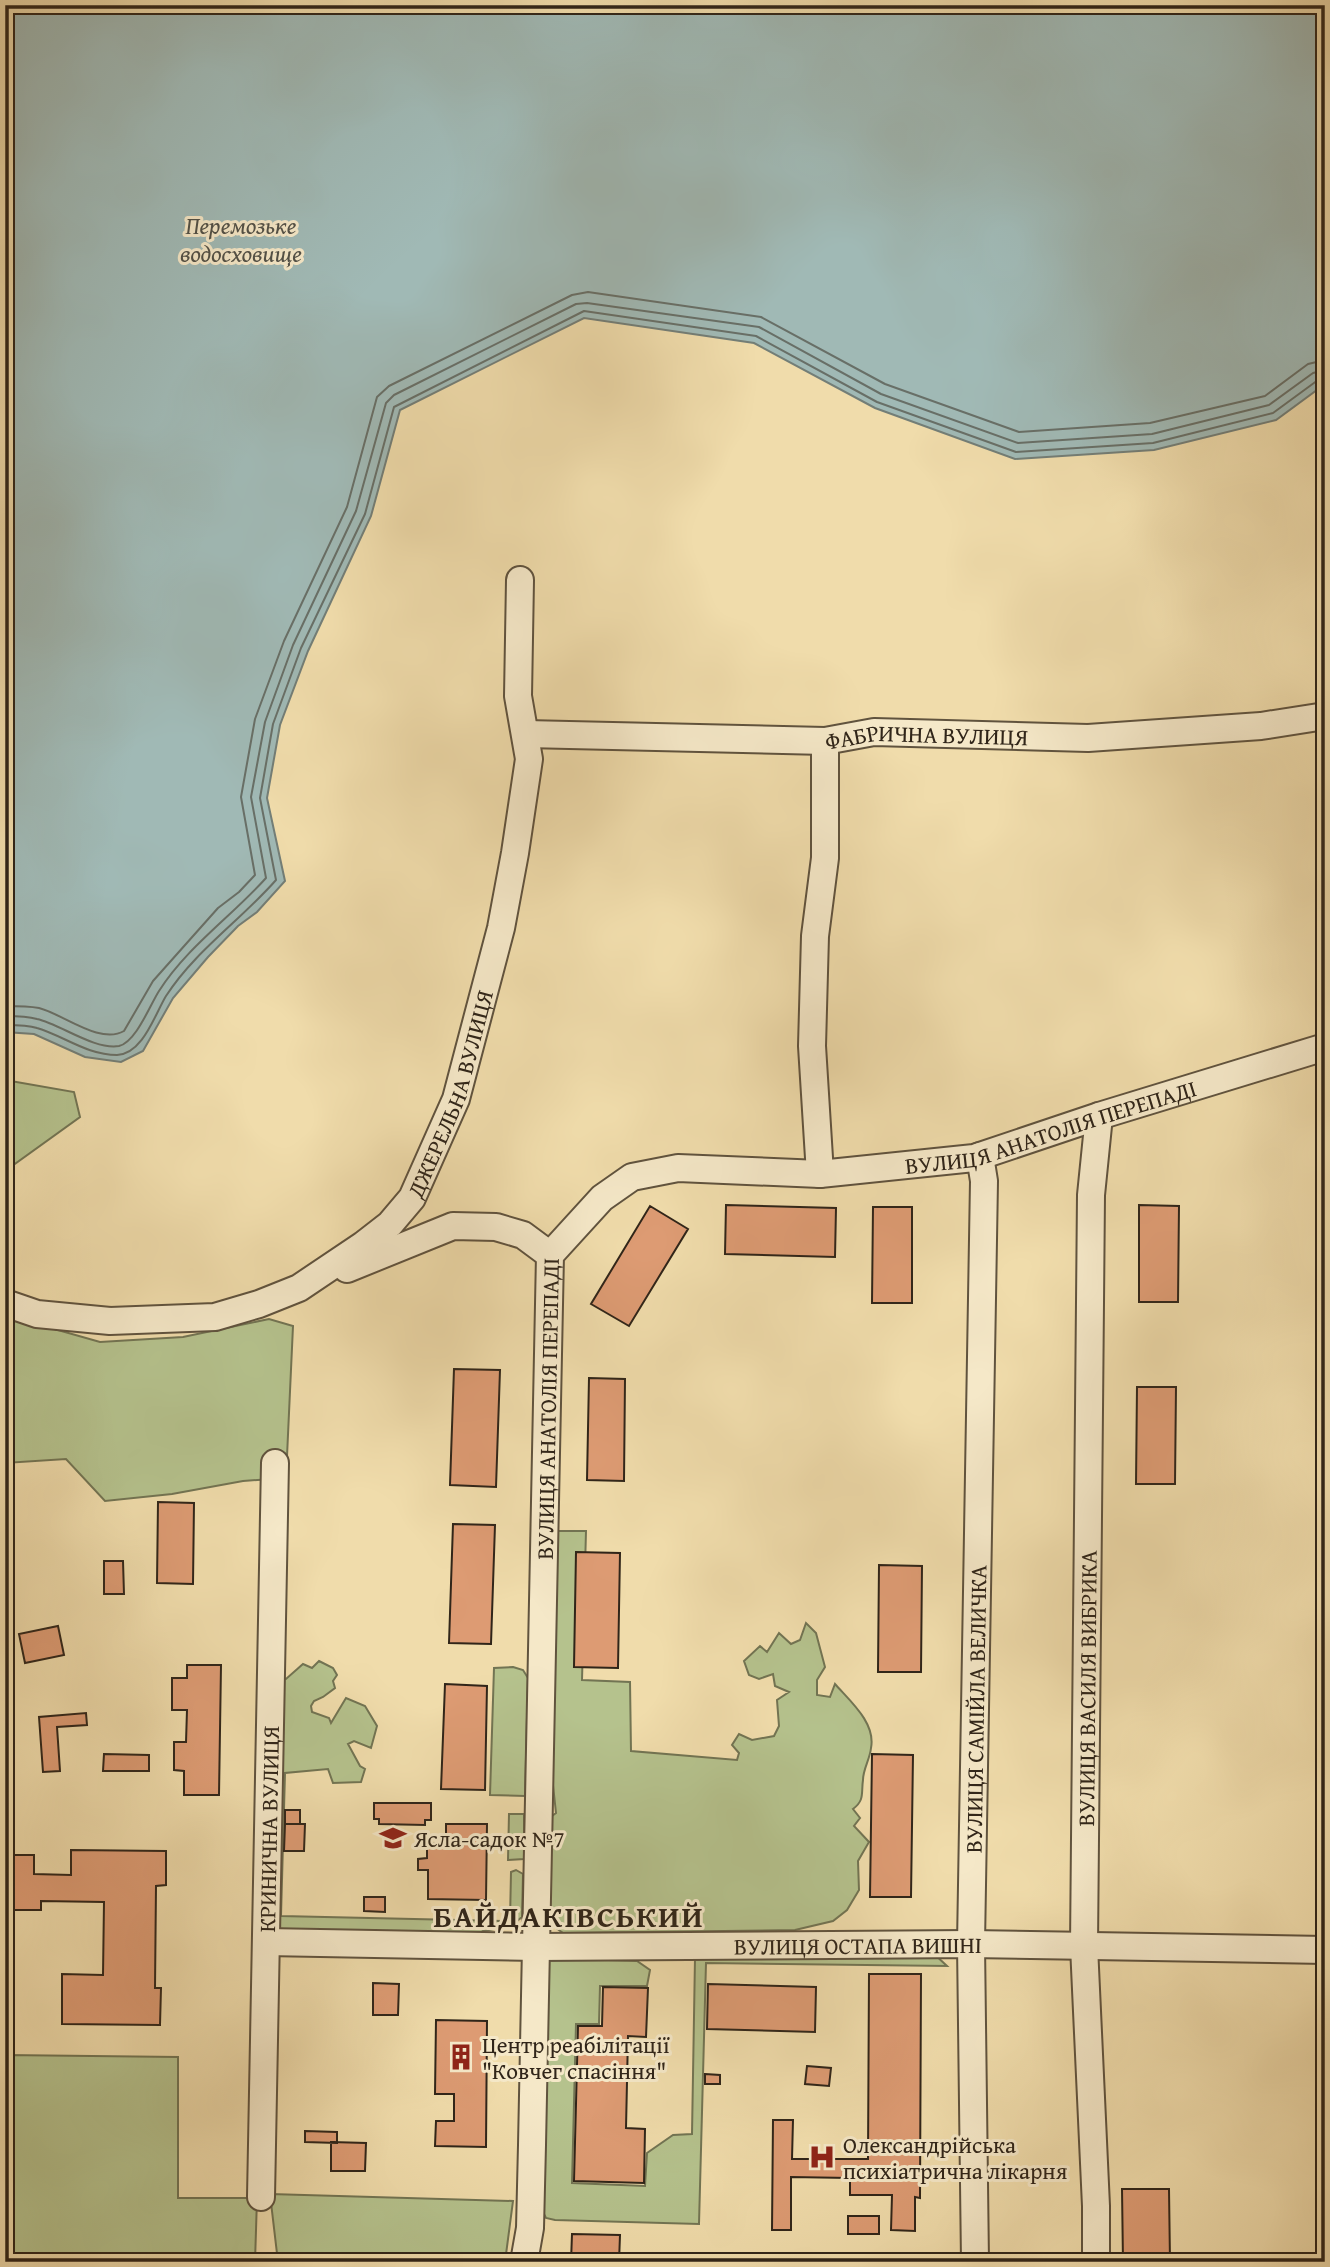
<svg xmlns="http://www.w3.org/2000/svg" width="1330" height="2267" viewBox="0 0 1330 2267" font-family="'Gentium Book Plus',serif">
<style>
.green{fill:#b5c28d;stroke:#727453;stroke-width:2}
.water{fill:#a0b9b5;stroke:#737e77;stroke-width:2}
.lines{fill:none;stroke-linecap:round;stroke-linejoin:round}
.shore{stroke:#686f67;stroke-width:2}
.building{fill:#dd9b73;stroke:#302519;stroke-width:2}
.minor-casing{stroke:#60533e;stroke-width:30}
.minor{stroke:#f5e8c8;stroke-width:26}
.labels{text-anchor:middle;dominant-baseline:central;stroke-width:6;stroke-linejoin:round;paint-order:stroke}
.street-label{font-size:23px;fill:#302519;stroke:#f5e8c8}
.poi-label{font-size:23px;fill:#302519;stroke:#f5e8c8;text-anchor:start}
.water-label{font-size:24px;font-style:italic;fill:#525148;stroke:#f5e8c8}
.district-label{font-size:30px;font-weight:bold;letter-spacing:2px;fill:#302519;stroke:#f5e8c8}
</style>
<rect width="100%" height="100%" fill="#f0dcab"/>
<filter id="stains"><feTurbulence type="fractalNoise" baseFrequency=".00286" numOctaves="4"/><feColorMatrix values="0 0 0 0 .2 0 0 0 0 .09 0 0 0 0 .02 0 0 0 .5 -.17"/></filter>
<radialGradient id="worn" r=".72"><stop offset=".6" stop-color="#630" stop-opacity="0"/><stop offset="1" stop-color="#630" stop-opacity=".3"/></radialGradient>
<path class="green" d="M5,1080L74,1092L80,1117L5,1171Z
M5,1315L100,1342L183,1337L269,1319L293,1326L286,1478L243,1481L172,1494L105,1501L66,1459L5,1463Z
M555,1531H586L582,1680L630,1682L631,1751L737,1760L739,1753L732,1745L739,1734L752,1740L774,1736L779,1726L777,1700L789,1692L775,1686L773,1674L759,1679L749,1675L744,1661L760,1646L767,1652L779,1633L791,1644L800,1640L806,1623L816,1633L825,1667L817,1680V1695L830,1697L835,1684C850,1701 876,1723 871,1748C870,1759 863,1769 863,1780C861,1793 865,1800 853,1809L860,1818L854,1826L869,1842L858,1861L859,1890L847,1910L833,1921L795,1930L563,1933L548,1922L552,1816L556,1813L552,1776Z
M319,1661L333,1668L337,1675L333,1681L335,1688L323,1697L314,1701L311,1706L312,1712L329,1718L331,1723L346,1698L365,1706L377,1726L371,1748L354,1741L348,1744L360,1766L365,1769L361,1782L333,1783L328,1769L285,1773L281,1916L502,1921L500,1928L483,1931L475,1936L271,1933L279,1677L286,1679L303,1664L312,1668Z
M513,1667L523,1670L528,1678L525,1796L490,1795L494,1668Z
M509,1814H524V1859L508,1860Z
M516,1870L523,1874L522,1917L512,1925L510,1921L511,1872Z
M932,1952L947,1966L706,1963L699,2224L555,2220L546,2218L539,2204L544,1967L551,1958L637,1961L650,1970L647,1986H600L599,2024H576L572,2183L645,2186L647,2153L673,2135L692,2134L695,1958Z
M5,2055L178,2057V2198H257L255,2262H5Z
M270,2194L513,2201L505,2262H278Z"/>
<path class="water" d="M5,5H1325V384L1276,420L1154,450L1015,459L875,408L754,343L584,318L400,410L371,516L308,651L280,725L267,798L285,881L257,912L238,926L208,957L173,998L143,1051L121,1062L85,1057L34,1034L5,1032Z"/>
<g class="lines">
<path class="shore" d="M5,1006C16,1006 28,1006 39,1008C63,1014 100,1045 124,1031L153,981L218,908L239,892L255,875L241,797L255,719L284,641L347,507L377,397L389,386L572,295L588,292L761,317L885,384L1019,432L1150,423L1265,396L1308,364L1325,360
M5,1016C15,1016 27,1016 37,1019C60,1024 94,1050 119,1046C136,1042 150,1005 159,991C187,947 232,916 266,878L251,797L265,722L293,645L356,511L386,403L394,395L576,304L587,303L759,327L881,394L1018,443L1152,434L1269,405L1313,373L1325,370
M5,1025C15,1025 28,1025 37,1028C64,1036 87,1055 117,1055C143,1054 155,1014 166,996C195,951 241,920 276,880L260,798L273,724L301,648L365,514L394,407L584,311L756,336L877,402L1016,452L1153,443L1273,413L1318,380L1325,379"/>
</g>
<path class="building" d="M726,1205L836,1208L835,1257L725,1254Z
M1139,1205L1179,1206L1178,1302H1139Z
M650,1206L688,1229L629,1326L591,1304Z
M873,1207H912V1303H872Z
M454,1369L500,1370L496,1487L450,1485Z
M589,1378L625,1379L624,1481L587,1480Z
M1137,1387H1176L1175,1484H1136Z
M158,1502L194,1503L193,1584L157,1583Z
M453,1524L495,1525L491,1644L449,1643Z
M576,1552L620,1553L618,1668L574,1667Z
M104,1561H123L124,1594H104Z
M879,1565L922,1566L921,1672H878Z
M58,1626L64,1655L25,1663L19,1634Z
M187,1665H221L219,1795H184V1771L174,1770V1742H186L187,1710H172V1678H187Z
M445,1684L487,1686L485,1790L441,1789Z
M86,1713L87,1725L57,1727L60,1771L43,1772L39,1717Z
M104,1754L149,1755V1771H103Z
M872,1754L913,1755L911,1897H870Z
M374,1803H431V1820H425V1825L379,1824V1819H374Z
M285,1810H300V1824H285Z
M285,1824H305L304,1851H284Z
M446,1824H487L486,1900L428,1899V1870H418V1859L427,1858V1843H446Z
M71,1850L166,1851V1885L156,1886L155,1988H161L160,2025L62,2024V1974L103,1975L104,1902L41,1901V1910H5V1855H34V1874L71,1875Z
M364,1897H385V1912L364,1911Z
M869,1974H921L920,2198L915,2197V2231L891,2230L892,2195H850V2178L791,2177V2230H772L773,2120H793L792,2159H868Z
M373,1983L399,1984L398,2015H373Z
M708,1984L816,1987L815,2032L707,2029Z
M603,1987L648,1988L646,2037L628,2036L626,2128L645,2129L644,2183L574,2181L578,2026H602Z
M436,2020L487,2021L486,2147L435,2146L436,2121H454V2094H435Z
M807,2066L831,2068L829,2086L805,2084Z
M705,2074L720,2075V2084H705Z
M305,2131L337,2132V2143L305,2142Z
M331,2142L366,2143L365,2171H331Z
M1122,2189H1169L1170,2262H1123Z
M848,2216H879V2234H848Z
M572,2234L620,2235L619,2262H571Z"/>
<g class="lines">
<g class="minor-casing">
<g id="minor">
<path id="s1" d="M526,734L825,741L874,732L1088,738L1261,726L1325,716"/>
<path d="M820,1174L812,1046L815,936L825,858V741"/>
<path d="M347,1269L453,1226L496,1227L523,1235L550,1255"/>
<path id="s2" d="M5,1303L37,1314L110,1321L215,1317L259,1304L299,1288L363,1245L390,1224L412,1198L456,1099L501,928L515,853L529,759L518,696L520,580"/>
<path id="s3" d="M266,1942L536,1947L971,1944L1325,1950"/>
<path id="s4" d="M261,2197L275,1463"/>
<path id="s5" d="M524,2262L530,2228L532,2145L550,1255L602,1198L632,1177L678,1168L820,1174L974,1158L1099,1116L1325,1047"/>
<path id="s6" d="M975,2262L971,1944L984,1181L980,1156"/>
<path id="s7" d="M1096,2262V2206L1084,1946L1091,1195L1099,1116"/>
</g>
</g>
<use href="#minor" class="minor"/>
</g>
<defs>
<g id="school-bare" transform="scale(2.1)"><path d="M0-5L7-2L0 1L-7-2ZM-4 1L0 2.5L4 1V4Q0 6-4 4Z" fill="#8f2418" stroke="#f5e8c8" stroke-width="2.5" paint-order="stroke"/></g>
<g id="building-bare" transform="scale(2.1)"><path d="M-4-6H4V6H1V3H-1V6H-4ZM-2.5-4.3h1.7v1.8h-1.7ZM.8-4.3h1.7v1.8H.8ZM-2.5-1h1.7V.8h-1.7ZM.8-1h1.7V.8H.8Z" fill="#8f2418" stroke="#f5e8c8" stroke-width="2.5" paint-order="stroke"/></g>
<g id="hospital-bare" transform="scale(2.1)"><path d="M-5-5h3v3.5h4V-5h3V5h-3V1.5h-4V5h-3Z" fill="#8f2418" stroke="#f5e8c8" stroke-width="2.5" paint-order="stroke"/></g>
</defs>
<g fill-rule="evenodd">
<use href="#school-bare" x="393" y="1838"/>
<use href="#building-bare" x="461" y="2057"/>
<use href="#hospital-bare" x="822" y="2157"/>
</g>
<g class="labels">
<g class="street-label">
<text stroke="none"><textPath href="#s1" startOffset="401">ФАБРИЧНА ВУЛИЦЯ</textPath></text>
<text stroke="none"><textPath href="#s2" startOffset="558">ДЖЕРЕЛЬНА ВУЛИЦЯ</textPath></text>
<text stroke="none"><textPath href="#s5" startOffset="1547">ВУЛИЦЯ АНАТОЛІЯ ПЕРЕПАДІ</textPath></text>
<text stroke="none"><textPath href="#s5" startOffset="854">ВУЛИЦЯ АНАТОЛІЯ ПЕРЕПАДІ</textPath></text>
<text stroke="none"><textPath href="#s7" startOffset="574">ВУЛИЦЯ ВАСИЛЯ ВИБРИКА</textPath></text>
<text stroke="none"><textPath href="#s6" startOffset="553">ВУЛИЦЯ САМІЙЛА ВЕЛИЧКА</textPath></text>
<text stroke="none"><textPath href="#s4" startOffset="368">КРИНИЧНА ВУЛИЦЯ</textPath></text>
<text stroke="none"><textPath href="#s3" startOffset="592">ВУЛИЦЯ ОСТАПА ВИШНІ</textPath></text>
</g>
<g class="poi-label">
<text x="414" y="1838">Ясла-садок №7</text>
<text x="482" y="2044">Центр реабілітації<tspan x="482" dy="26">"Ковчег спасіння"</tspan></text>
<text x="843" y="2144">Олександрійська<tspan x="843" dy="26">психіатрична лікарня</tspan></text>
</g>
<g class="water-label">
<text x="241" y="225">Перемозьке<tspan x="241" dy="28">водосховище</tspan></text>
</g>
<g class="district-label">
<text x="569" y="1916">БАЙДАКІВСЬКИЙ</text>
</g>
</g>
<rect width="1330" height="2267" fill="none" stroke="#f0dcab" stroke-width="28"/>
<rect x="7" y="7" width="1316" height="2253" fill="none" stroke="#302519" stroke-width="3.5"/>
<rect x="14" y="14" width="1302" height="2239" fill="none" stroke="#302519" stroke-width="2"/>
<rect width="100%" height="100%" filter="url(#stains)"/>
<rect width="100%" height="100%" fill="url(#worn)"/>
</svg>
